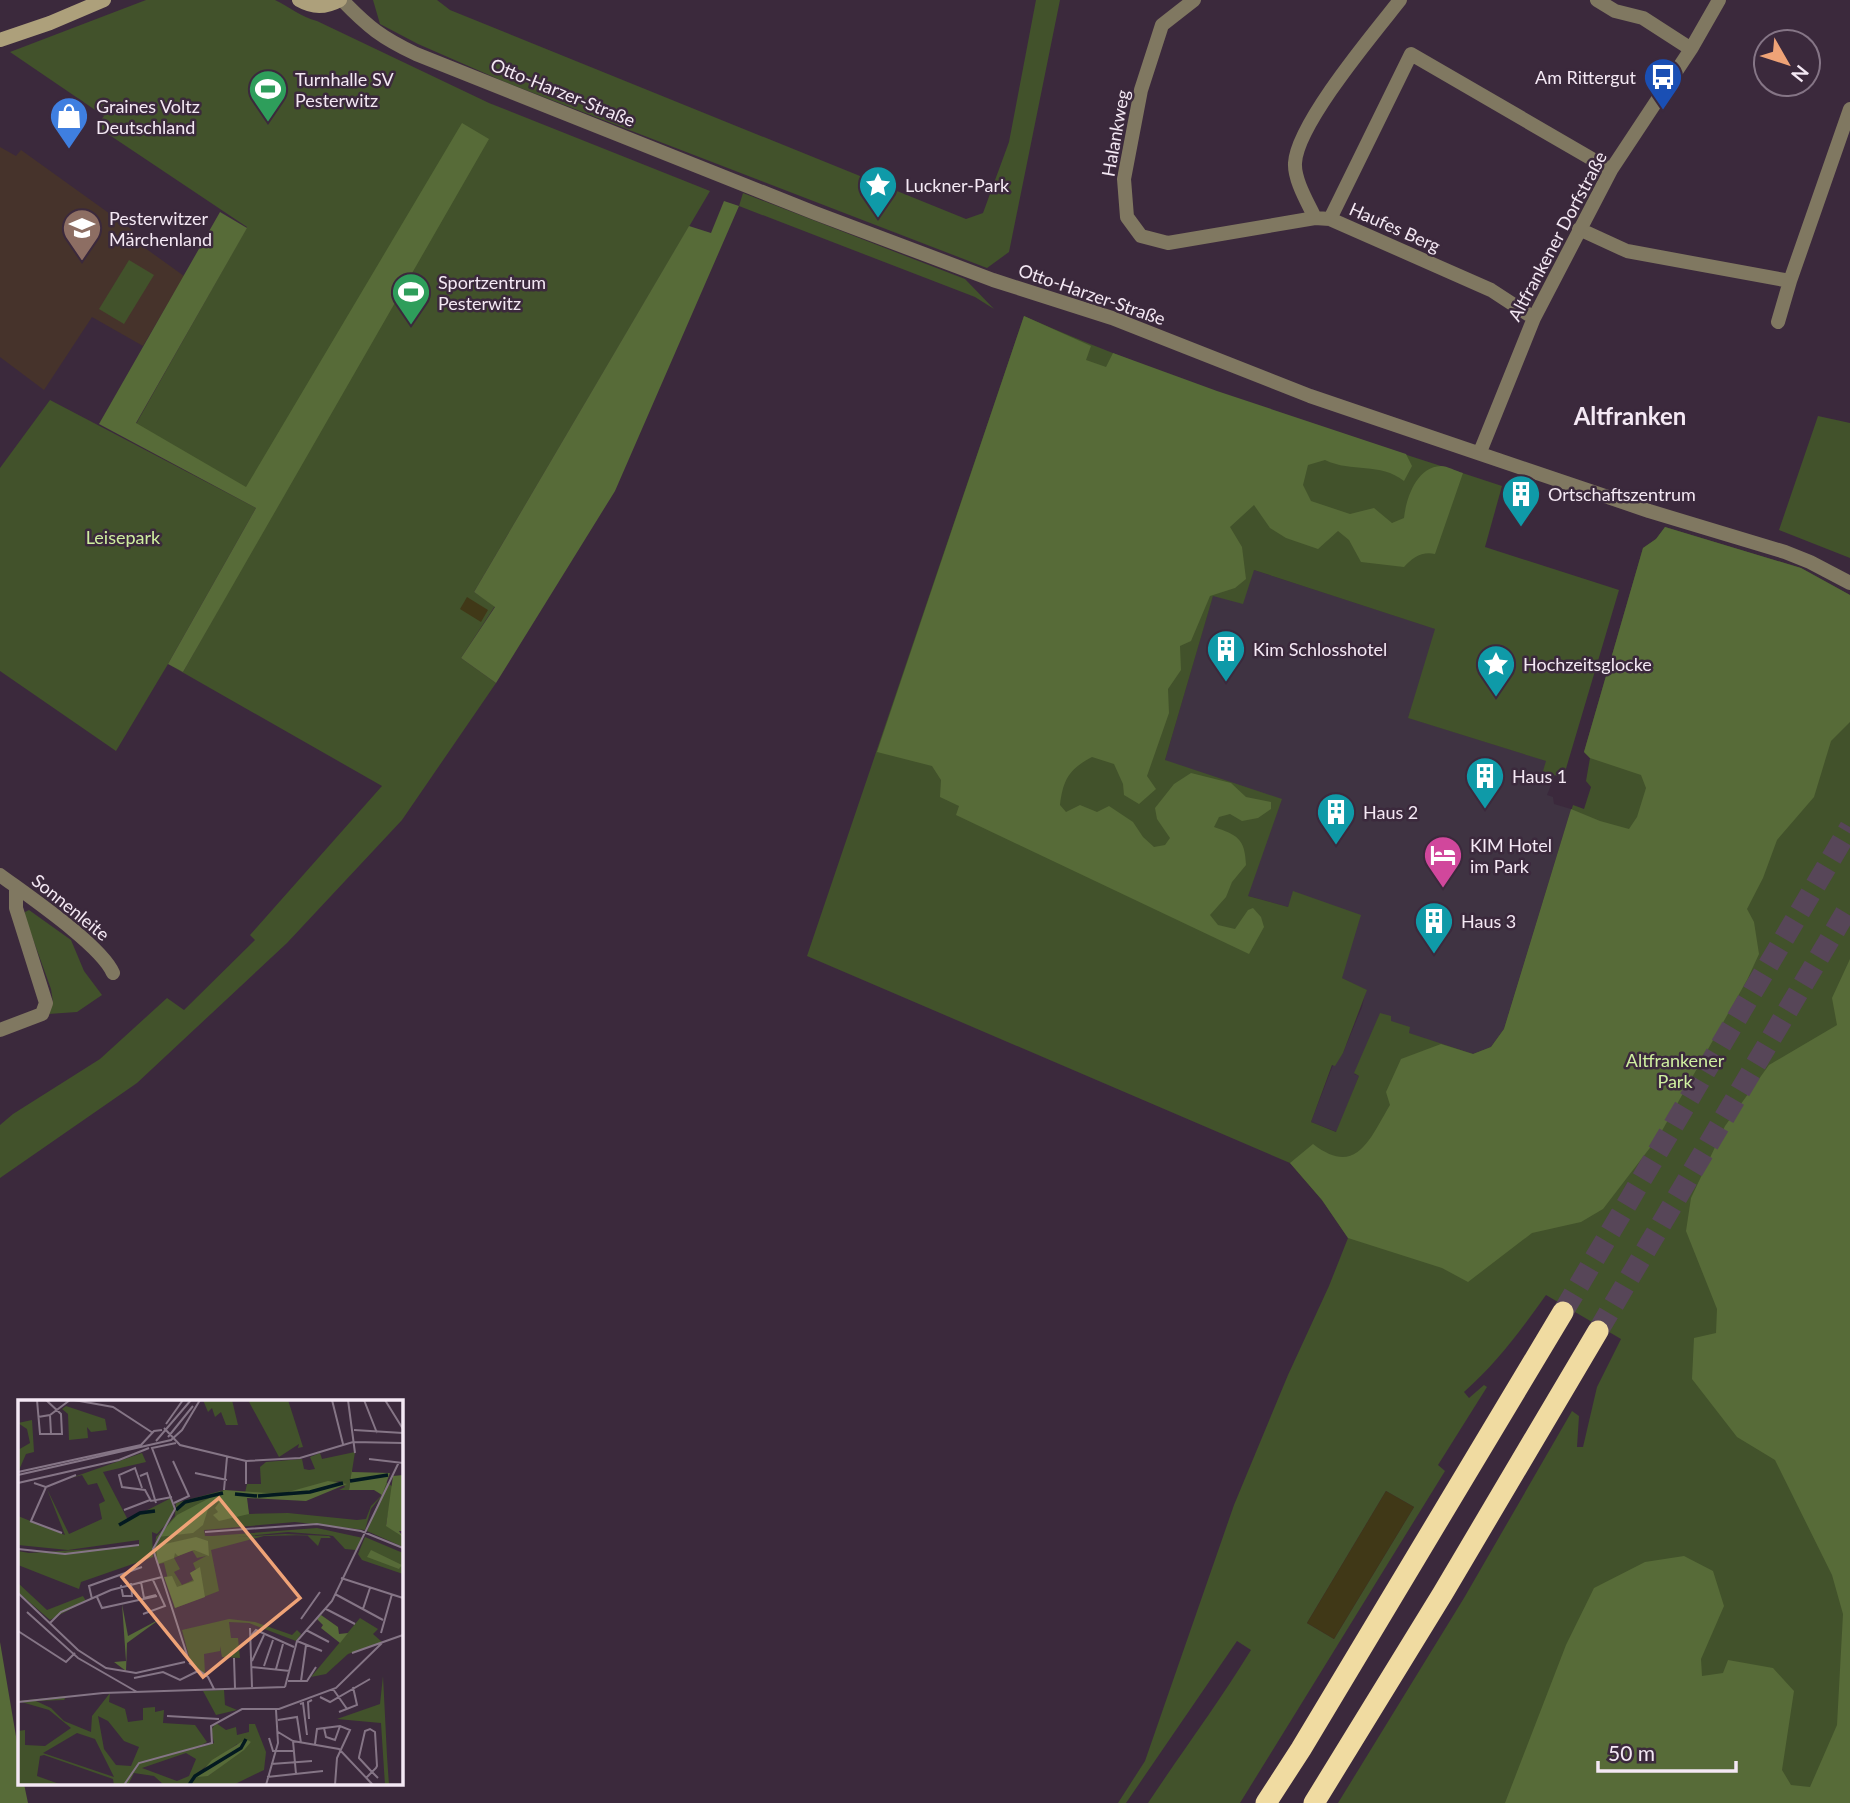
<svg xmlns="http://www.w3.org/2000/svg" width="1850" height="1803" viewBox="0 0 1850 1803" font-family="Lato,sans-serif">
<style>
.commercial{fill:#3f3342}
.education{fill:#46332b}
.green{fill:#42522b;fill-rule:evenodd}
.forest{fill:#576b38}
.sand{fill:#403817}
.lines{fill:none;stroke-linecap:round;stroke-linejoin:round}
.highway-tunnel{stroke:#574658;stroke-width:21;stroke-dasharray:21 10;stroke-linecap:butt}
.street{stroke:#807861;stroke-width:14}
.secondary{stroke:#ada07b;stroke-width:14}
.highway{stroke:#f0dba1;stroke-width:21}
.labels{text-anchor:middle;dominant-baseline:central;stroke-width:5;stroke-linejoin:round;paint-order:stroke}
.poi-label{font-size:18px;fill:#f4e8f4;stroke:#3b293c;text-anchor:start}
.street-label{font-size:18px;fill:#f4e8f4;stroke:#3b293c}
.park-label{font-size:18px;fill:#cfefa0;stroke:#3b293c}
.district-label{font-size:24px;font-weight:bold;fill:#f4e8f4;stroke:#3b293c}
.inset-river{fill:none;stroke:#031920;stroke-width:3.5}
.inset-road{fill:none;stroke:#857586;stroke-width:2}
.view{fill:#efa377;fill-opacity:0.15;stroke:#efa377;stroke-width:3.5}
.inset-edge{fill:none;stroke:#f4e8f4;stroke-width:3.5}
</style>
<rect width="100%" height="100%" fill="#3b293c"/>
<path class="commercial" d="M1254,570L1436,629L1409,718L1547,761L1544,771L1555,775L1547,795L1553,797L1554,804L1571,809L1504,1029L1491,1047L1473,1054L1354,1074L1359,1076L1337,1132L1311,1122L1333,1065L1343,1053L1362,1007L1366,990L1342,978L1294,892L1288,907L1248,896L1165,760L1213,595Z"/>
<path class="education" d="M0,147L16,156L21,150L131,229L145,248L184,276L143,346L92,317L44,390L0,357Z"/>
<path class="green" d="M146,0H275C290,7 301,17 317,21L489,103L710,191L474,592L495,606L461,658L496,683L402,820L287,943L137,1083L0,1178V1125L13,1114L100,1059L167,998L184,1010L255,940L250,935L382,786L168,664L116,751L0,671V468L50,400L256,508L168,664L183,672L276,507L136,424L247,227L96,126L104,116L10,52Z
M373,0H437L450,10L966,219L983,213L1009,142L1036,0H1060L1009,252L987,268L505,82L418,44L380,24Z
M743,193L965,279L994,309L975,297L739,206Z
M129,260L154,275L124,324L99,309Z
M1024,316C1179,385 1342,433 1502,486L1485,547L1619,590L1565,772L1560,777L1543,771L1546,761L1408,718L1435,629L1254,570L1243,604L1213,596L1165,760L1282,799L1248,896L1288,907L1293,891L1361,915L1342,978L1367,990L1343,1053L1335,1066L1332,1065L1311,1122L1336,1132L1359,1076L1354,1073L1380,1013L1391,1016V1021L1410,1027L1409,1033L1473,1054L1491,1047L1504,1029L1573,805L1584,809L1591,787L1586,781L1590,758L1584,752L1643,548L1656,539L1665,527L1801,568L1850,595V1803H1338L1464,1598L1572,1411L1579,1416L1577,1447H1583L1597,1387L1621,1339L1546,1295C1521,1330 1497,1363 1464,1392L1469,1398L1484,1385L1487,1387L1438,1465L1445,1471L1240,1803H1148C1182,1752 1219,1702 1251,1650L1237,1641L1126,1803H1118L1145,1761L1234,1505L1288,1375L1329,1286L1348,1238L1322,1200L1290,1163L807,956ZM1386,1491L1414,1507L1334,1639L1307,1623Z
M1818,416L1850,423V558L1779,530Z
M29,910L71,940L84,971L102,995L77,1012L48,1014L53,1002L51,989L25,917V912Z"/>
<path class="forest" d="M462,123L489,139L183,672L168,664L256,508L99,424L220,212L247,228L136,423L246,487Z
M724,201L739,206L615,491L496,683L461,658L495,607L474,592L689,226L711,233Z
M1024,316L1091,346L1086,360L1106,367L1113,353L1217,391L1406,454L1412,466L1404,481C1380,462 1352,473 1325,460L1308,465L1303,485L1311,501L1350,514L1374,508L1392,523L1404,518C1406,499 1416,467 1441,466C1447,466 1456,471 1463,473L1435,554C1422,551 1412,558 1404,567L1361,562L1349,540L1338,531L1318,549L1286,538L1270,528L1254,505L1230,527L1242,547L1246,579L1235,588L1210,596L1191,641L1180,646L1181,670L1168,689L1169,713L1147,776L1156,789L1139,804L1124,795L1123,784L1114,764L1092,757C1069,769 1063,780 1060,805L1066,812L1080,805L1097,812L1109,806L1133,822L1143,837L1154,847L1165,845L1170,838L1157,819L1155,808L1174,784L1191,773L1231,783L1246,797L1271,802V809L1258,818L1242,821L1230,814L1219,817L1214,827C1237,835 1245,838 1246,865L1232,882L1226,897L1210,915L1218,925L1235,929L1248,910L1253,908L1261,917L1264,927L1249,954L956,815L959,806L940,797L941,780L932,766L877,752Z
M1665,527L1801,568L1850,595V722L1831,741L1814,797L1777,840L1763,878L1747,909L1754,922L1759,954L1747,980L1659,1136L1603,1209L1581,1222L1532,1233L1468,1282L1442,1268L1348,1238L1322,1200L1290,1163L1313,1144C1357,1178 1370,1138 1390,1105L1386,1092L1401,1059L1441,1044L1473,1054L1491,1047L1504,1029L1571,809L1600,821L1629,829L1637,817L1646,788L1641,775L1590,758L1584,752L1643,548L1656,539Z
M1850,959V1803H1505L1566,1645L1594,1588L1645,1562L1684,1556L1713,1571L1724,1606L1701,1659L1702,1676L1723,1673L1728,1660L1773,1668L1794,1691L1782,1770L1791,1785L1810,1787L1837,1725L1843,1614L1832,1575L1775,1460L1737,1437L1692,1379L1694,1338L1716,1333L1717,1309L1686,1231L1691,1198L1725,1126L1769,1065L1837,1025L1832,998Z
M0,1642L19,1754V1784H24L28,1803H0Z"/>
<path class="sand" d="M467,597L488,610L481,622L460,609Z
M1386,1491L1414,1507L1334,1639L1307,1623Z"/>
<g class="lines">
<path class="highway-tunnel" d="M1563,1312L1850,827
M1598,1331L1850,905"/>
<path class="street" d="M342,0C368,27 382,38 416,54L815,213L993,280L1112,318L1310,396L1649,511L1785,552L1810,562L1850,583
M1194,0L1162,25L1141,90L1124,179L1127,217L1141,236L1168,243L1315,218L1330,219L1491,290L1534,318
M1597,0L1615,11L1643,18L1691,49
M1315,218C1308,203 1294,180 1295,163C1297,124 1374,33 1400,0
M1330,219L1411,54L1611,170
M1579,229L1627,251L1790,281
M1778,322L1790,281L1850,109
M1480,452L1534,318L1611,170L1691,49L1719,0
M0,875C27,895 101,945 113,973
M0,1030L42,1014L46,1003L16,908V887"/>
<path class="secondary" d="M299,0C313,8 325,8 340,0
M0,40L50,23L104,0"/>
<path class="highway" d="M1266,1803L1301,1749L1563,1312
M1314,1803L1443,1593L1598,1331"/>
</g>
<defs>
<g id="bus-pin" transform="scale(2.0125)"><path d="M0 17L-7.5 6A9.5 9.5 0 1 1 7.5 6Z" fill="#1a4fb4" stroke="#3b293c"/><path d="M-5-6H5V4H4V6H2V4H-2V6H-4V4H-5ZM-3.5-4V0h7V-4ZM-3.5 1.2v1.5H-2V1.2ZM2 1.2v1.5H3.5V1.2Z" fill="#fff"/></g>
<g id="stadium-pin" transform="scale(2.0125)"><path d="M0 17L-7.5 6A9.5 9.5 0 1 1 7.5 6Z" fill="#2e9e5b" stroke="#3b293c"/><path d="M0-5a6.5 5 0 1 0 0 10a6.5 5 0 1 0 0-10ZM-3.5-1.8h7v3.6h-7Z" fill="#fff"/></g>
<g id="shop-pin" transform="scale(2.0125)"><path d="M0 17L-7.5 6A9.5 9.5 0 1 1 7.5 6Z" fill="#3f7fe0" stroke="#3b293c"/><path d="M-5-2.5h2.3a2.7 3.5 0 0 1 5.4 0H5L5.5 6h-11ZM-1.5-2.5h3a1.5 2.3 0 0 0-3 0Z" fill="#fff"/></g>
<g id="sight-pin" transform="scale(2.0125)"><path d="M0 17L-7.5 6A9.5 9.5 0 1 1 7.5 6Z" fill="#0f9aa8" stroke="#3b293c"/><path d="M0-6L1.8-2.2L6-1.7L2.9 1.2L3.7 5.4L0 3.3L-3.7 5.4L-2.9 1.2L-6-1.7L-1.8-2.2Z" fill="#fff"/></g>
<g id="school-pin" transform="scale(2.0125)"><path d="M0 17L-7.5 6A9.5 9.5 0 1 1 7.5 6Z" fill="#8d6e63" stroke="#3b293c"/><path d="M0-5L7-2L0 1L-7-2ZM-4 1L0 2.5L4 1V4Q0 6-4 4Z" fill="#fff"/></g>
<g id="building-pin" transform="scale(2.0125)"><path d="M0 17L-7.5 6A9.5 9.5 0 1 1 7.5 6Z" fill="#0f9aa8" stroke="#3b293c"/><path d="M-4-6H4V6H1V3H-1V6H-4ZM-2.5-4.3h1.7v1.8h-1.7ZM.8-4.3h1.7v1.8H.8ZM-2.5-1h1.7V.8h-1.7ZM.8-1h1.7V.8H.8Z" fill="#fff"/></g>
<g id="hotel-pin" transform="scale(2.0125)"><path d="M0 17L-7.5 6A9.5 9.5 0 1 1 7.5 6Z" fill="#d1479c" stroke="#3b293c"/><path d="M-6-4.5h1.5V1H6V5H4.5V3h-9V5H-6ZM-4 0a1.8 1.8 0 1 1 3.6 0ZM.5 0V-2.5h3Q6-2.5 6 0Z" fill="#fff"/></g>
</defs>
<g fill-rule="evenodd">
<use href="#bus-pin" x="1663" y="77"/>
<use href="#stadium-pin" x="268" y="89"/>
<use href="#shop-pin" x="69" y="116"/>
<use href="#sight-pin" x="878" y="185"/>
<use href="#school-pin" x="82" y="228"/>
<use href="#stadium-pin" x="411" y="292"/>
<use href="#building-pin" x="1521" y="494"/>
<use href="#building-pin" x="1226" y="649"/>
<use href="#sight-pin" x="1496" y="664"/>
<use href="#building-pin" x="1485" y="776"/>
<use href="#building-pin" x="1336" y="812"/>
<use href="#hotel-pin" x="1443" y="855"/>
<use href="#building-pin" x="1434" y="921"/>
</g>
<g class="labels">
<g class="poi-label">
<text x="1636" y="77" text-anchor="end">Am Rittergut</text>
<text x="295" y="79">Turnhalle SV<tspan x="295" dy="21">Pesterwitz</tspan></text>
<text x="96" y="106">Graines Voltz<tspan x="96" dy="21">Deutschland</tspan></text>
<text x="905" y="185">Luckner-Park</text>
<text x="109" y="218">Pesterwitzer<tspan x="109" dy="21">Märchenland</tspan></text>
<text x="438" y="282">Sportzentrum<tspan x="438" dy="21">Pesterwitz</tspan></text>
<text x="1548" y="494">Ortschaftszentrum</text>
<text x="1253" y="649">Kim Schlosshotel</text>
<text x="1523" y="664">Hochzeitsglocke</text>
<text x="1512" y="776">Haus 1</text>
<text x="1363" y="812">Haus 2</text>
<text x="1470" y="845">KIM Hotel<tspan x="1470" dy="21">im Park</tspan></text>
<text x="1461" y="921">Haus 3</text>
</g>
<g class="street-label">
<text transform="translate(563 92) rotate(22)">Otto-Harzer-Straße</text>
<text transform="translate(1115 133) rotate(-80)">Halankweg</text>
<text transform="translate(1395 227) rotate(24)">Haufes Berg</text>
<text transform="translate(1557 236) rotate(-62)">Altfrankener Dorfstraße</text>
<text transform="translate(1092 294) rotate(19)">Otto-Harzer-Straße</text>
<text transform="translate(71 907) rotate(39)">Sonnenleite</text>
</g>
<g class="park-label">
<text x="123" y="537">Leisepark</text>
<text x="1675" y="1060">Altfrankener<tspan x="1675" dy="21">Park</tspan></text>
</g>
<g class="district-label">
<text x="1630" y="415">Altfranken</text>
</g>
</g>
<g transform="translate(18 1400)">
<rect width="385" height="385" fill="#3b293c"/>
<path d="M185,0H214L220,25H208L203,12L197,17L194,8L190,12ZM230,0H270L285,47L280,48L281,44L261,57ZM48,6L87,19L89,30L73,32L69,27L70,38L51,40L50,14L44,9ZM14,20L16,52L8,54L1,70L0,50L12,43L9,29L0,23ZM337,52L331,90H321L327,87L322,81L264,94L227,93L229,84H243L242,67L248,62L284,59L286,69L291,70L297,69L292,57L302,53L304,59ZM124,53L128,62L85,72L110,120L153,98L157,108L151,121L139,134L134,132L135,157L63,182L61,189L0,165V151L11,153L121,146V140L50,150L0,145V116L47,135L29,89L51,134L84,119L81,104L87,101L79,83L70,85L64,75L50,79ZM368,82L375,87L368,125L385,137V147L349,131ZM206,90L228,96L231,114L270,113L339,120L348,119L353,106L364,95L353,109L347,130L277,122L186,130L187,136H194L299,128L345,138L338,150L327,149L315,136L309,135L270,132L219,137L267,134L311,136L313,138H303L300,146L289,135L246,136L193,150L201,191L157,208L146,163L140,164L136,155L138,137L157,116L158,103ZM174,150L179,158L188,156L175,163L178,170L172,173L175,180L164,185L156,172L162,169L156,158ZM347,137L385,153V174L344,160L340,154ZM0,183L29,210L65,196L68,201L32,220L0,192ZM342,218L360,229L355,234L364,242L330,254L308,274L293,277ZM211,219L237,222L274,235L279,230L283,234L278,241L231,223L211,222L213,238H220L222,258L204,257L202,246V251L186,254L187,274L173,264L164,230ZM365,276L369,356L371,385H367L363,323L319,319L362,304ZM206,290L207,305L219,310L198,315L185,291ZM92,293L91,302L107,309L110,322L125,320V308L137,307V312L146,310L145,323L177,325L189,342L177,349L196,343L193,330L198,323L208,330L218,327L219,335L231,332V324H237L248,352L246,370L215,385H146L136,376L116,373L110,385H96L95,379L26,355L22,356L19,376L44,385H0V331L7,330V345L27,346L53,328L31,310L0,301L49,296L46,300L18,301L33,308L46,321L73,332L74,316ZM80,316L90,321L106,341L121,347L113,366L98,365L86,349ZM59,333L77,339L96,377L25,353ZM233,342L190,376L179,373L219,344ZM168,353L178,359L171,376L159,381L124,368Z" fill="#42522b" fill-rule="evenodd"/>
<path d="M334,69V72L372,73L364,95L356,90H331ZM385,75V131H381L385,137L368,126L375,76ZM310,81L329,84L288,101L229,98L231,114L201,121L195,115L200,112L197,108L202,101L191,106L185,125L175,133L140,137L159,115L207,90L263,94ZM178,137L190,141L191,156L176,150L160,156L157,153L156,158L140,164L138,146ZM353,150L384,165L381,169L349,157ZM182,167L187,197L157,208L146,177L154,176L159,187L176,181L172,173ZM104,204L110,236L142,219L109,243L108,271L96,262L108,261ZM303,215L320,227L321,234L330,233L322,243L303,228L305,225L299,219ZM228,339L233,342L226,350L190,376L179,377L194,360Z" fill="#576b38"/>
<path class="inset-river" d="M332,81L370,75M217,94L239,96M240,96L292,92L325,83M158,110L167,102L205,93M101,125L122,113L137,111M171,385L177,376L223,348L228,339"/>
<path class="inset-road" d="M19,0L22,34H33L32,15M28,0L43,14L44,34H33M56,0L95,7L135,33M314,0L325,44M330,0L337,53M346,0L359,33M367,0L385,29M20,17L32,15L52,0M148,24L165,0M146,28L162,45L228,61L282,58L335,42L385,43M336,30L385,33M150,37L175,6M138,41L173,0M158,43L134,48L157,109L135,149L170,258M351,59L385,63M155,61L171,96L156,103M228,61V84M0,72L123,45L136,31L144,30M177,73L209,80M0,75L153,40L164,30L182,0M122,76L129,73L138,103M0,83L101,60L131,48M28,87L58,75M124,88L117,68L101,75L104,87L127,90L133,101L154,97M206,90L209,57M106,110L132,100M12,121L44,133M13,121L28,87L16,83M187,132L299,124L343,131L385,148M0,149L47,154L121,145M323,178L385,198M123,182L126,198L138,195M103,185L105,196H114L113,183M0,193L60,250L88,268L118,273L167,262M317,194L365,220M79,197L84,208L139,196M74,199L71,186L124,167M308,209L337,224M345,209L352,188M9,212L60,258L119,292M125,214L147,206L135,180M283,219L302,192M32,223L43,212L93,190L144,177M232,228L234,287M288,230L311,242M0,231L48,262L57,253M363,233L374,194M232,237L238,230L276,247M279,241L304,251M334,253L385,235M216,258L217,288M234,261L246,235M171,263L190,277L196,289M246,266L255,240M233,267L272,271M258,269L265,244M116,278L145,272L162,280L180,271M270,281H289L298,267M283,281L288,245M267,287L279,241L314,201L381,62M315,289L329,309M302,297L312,302L352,279M0,302L85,293L267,287M282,304L285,303L289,335M321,312L339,305L335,287M149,316L201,319M291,319L290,302L294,300M260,320L279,317L283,343M306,328L308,337L317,340L322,326M260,332L275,341L321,349L355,385M251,338L255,351H276M275,341L278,374M297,344L299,329L322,326L332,330L319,358L317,385M253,364L294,361M249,377L305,371M348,378L358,368L359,366L357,332L352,329L347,331L341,357V358L354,372L360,378M106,385L121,363L194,343L193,326L224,309H261L318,288L364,243M248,385L260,343L258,310"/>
<path class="view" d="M201,98L282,198L185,277L104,177Z"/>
<rect width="385" height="385" class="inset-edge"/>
</g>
<g transform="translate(1787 63) rotate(129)"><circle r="33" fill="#3b293c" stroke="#857586" stroke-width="2"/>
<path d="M0-5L12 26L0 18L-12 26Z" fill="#efa377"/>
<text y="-10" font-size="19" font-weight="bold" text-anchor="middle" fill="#f4e8f4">N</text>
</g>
<path d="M1598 1761v10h138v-10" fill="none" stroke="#f4e8f4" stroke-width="3.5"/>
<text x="1608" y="1761" font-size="21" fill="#f4e8f4" stroke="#3b293c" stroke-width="5" paint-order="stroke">50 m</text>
</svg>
